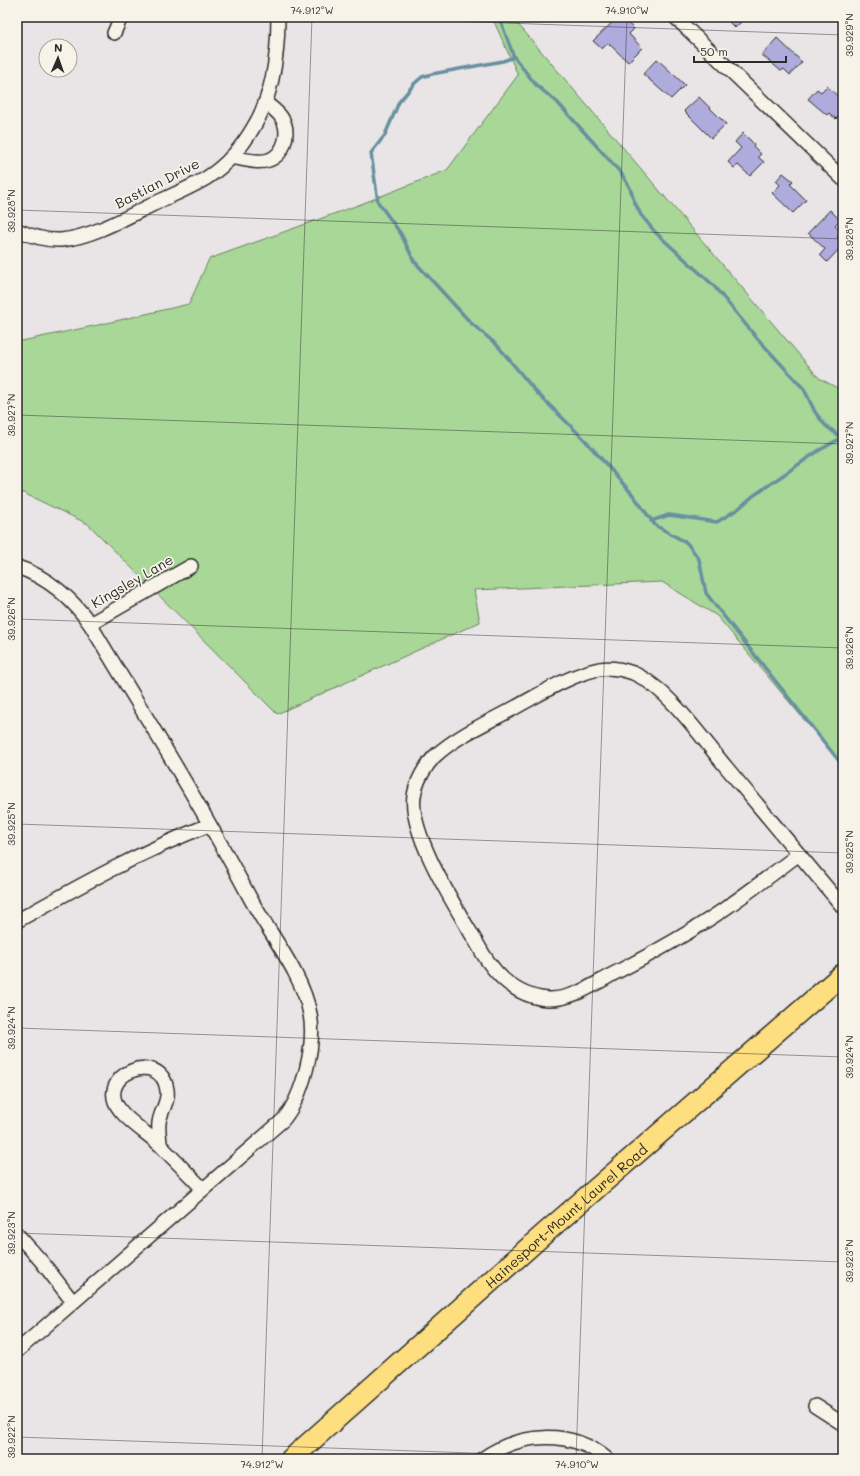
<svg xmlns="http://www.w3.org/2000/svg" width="860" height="1476" viewBox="0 0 860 1476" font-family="Mali,sans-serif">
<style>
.green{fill:#a8d797;stroke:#6a8161}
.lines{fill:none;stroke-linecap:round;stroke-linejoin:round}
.stream{stroke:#6790a1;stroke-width:3.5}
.building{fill:#afabdc;stroke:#2b2b2b}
.minor-casing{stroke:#2b2b2b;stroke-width:16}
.primary-casing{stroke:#2b2b2b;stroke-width:23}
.minor{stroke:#f7f3e8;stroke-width:13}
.primary{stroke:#fedf80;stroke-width:20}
.ticks{fill:none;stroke:#2b2b2b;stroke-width:1;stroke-opacity:0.45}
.labels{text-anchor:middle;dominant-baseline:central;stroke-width:3.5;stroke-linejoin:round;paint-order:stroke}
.street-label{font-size:14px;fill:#2b2b2b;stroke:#f7f3e8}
.neatline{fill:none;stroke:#2b2b2b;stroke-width:1.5}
.ticks-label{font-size:10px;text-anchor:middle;fill:#2b2b2b}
</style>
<rect width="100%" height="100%" fill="#e9e5e6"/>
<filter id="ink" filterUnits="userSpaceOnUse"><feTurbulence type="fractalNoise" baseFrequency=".025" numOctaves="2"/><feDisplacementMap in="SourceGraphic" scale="8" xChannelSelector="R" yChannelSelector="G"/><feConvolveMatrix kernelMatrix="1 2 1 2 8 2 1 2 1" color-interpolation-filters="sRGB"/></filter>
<g filter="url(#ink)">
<path class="green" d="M492,17H516L517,23L819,378L843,391V766L717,616L662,582L474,590L480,622L277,714L88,524L17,490V342L98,325L189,304L209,259L361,204L447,170L518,75Z"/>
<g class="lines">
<path class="stream" d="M499,17L514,57L536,85L557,102L621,173L630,188L634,201L641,215L655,232L713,285L756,337L804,389L815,412L825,425L843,439
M514,57L503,61L432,74L422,77L415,83L399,102L385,135L371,153L378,202L401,234L414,261L471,323L497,345L537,393L584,439L633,495L655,525L687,543L699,559L706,593L715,605L843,766
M651,521L669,515L717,522L738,509L753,496L818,451L841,438"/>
</g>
<path class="building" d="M618,17H621L634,29L629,34L642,48L628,62L608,43L602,49L593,41Z
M724,17H746L735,28Z
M777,38L802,62L790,75L784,69L781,71L762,55Z
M657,59L685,85L671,99L643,74Z
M827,86L843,101V112L836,119L829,113L827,115L808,99L817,89L821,92Z
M699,97L726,124L711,138L684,111Z
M743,133L754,144L753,146L761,154L758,157L764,162L750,176L738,165L734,168L728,162L741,148L735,142Z
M783,173L793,181L790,184L806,200L793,213L772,193L780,185L776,181Z
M830,210L840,220L835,225L841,233L837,237L843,242V245L827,262L820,255L825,249L808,233Z"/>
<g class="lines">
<g class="minor-casing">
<path id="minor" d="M675,17L843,179
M114,33L121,17
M231,157C243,159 257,164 269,160C285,154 291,131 281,117C277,111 270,107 265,102
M17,230C31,236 46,241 61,240C94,237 132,214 162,200C177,193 194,186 208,177C226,165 242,147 253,128C273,96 278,54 278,17
M17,567C46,576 73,599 90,624C144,714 200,803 249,896C268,932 303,974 310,1014C316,1045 303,1096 283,1120L17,1351
M90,624L191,566
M799,854C774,873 749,892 723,910C688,934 650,955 613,974C593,985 571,1000 548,999C518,997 498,978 483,954C463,918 408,836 414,796C416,782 425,766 435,756C458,735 489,722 516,707C542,693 570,675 599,669C610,667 622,669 633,673C668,688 701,737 726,767C765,813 804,860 843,907
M17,921C79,886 142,851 209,825
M160,1145C148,1134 129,1122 120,1110C93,1076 161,1047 167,1090C169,1102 160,1112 159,1123C158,1130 160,1138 160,1145L203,1189
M17,1234L42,1262L73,1302
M815,1406L843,1424
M482,1459C519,1433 570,1428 607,1459"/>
</g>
<g class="primary-casing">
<g id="primary">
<path id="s1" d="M291,1459L544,1234L843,974"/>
</g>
</g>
<use href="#minor" class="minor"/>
<use href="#primary" class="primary"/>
</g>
</g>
<path class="ticks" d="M336,17L843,35M17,210L843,239M17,415L843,444M17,619L843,648M17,824L843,853M17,1028L843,1057M17,1233L843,1262M17,1437L642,1459M262,1459L312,17M576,1459L627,17"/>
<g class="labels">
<g class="street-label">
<text transform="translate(157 183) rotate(-27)">Bastian Drive</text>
<text transform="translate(132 581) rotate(-30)">Kingsley Lane</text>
<text stroke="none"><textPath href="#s1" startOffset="367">Hainesport-Mount Laurel Road</textPath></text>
</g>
</g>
<rect width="860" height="1476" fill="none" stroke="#f7f3e8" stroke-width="44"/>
<g transform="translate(58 58) rotate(2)"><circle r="19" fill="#f7f3e8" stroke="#a5a39c"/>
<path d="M0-3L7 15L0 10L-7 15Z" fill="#2b2b2b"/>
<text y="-6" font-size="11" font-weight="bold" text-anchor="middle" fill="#2b2b2b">N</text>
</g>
<path d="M694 56v6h92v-6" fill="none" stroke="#2b2b2b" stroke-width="2"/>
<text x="700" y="56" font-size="12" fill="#2b2b2b" stroke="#f7f3e8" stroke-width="3" paint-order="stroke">50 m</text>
<rect x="22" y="22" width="816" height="1432" class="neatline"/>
<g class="ticks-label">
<text x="312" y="14">74.912°W</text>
<text x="627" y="14">74.910°W</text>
<text transform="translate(849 35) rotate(-90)" y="4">39.929°N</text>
<text transform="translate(11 211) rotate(-90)" y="4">39.928°N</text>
<text transform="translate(849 239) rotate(-90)" y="4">39.928°N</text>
<text transform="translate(11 415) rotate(-90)" y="4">39.927°N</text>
<text transform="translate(849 443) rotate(-90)" y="4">39.927°N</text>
<text transform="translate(11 619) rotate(-90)" y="4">39.926°N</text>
<text transform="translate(849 648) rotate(-90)" y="4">39.926°N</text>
<text transform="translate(11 824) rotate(-90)" y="4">39.925°N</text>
<text transform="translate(849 852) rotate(-90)" y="4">39.925°N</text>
<text transform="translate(11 1028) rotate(-90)" y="4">39.924°N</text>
<text transform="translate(849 1057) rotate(-90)" y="4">39.924°N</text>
<text transform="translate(11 1233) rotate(-90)" y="4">39.923°N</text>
<text transform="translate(849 1261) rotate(-90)" y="4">39.923°N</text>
<text transform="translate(11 1437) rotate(-90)" y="4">39.922°N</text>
<text x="262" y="1468">74.912°W</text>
<text x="577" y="1468">74.910°W</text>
</g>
</svg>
